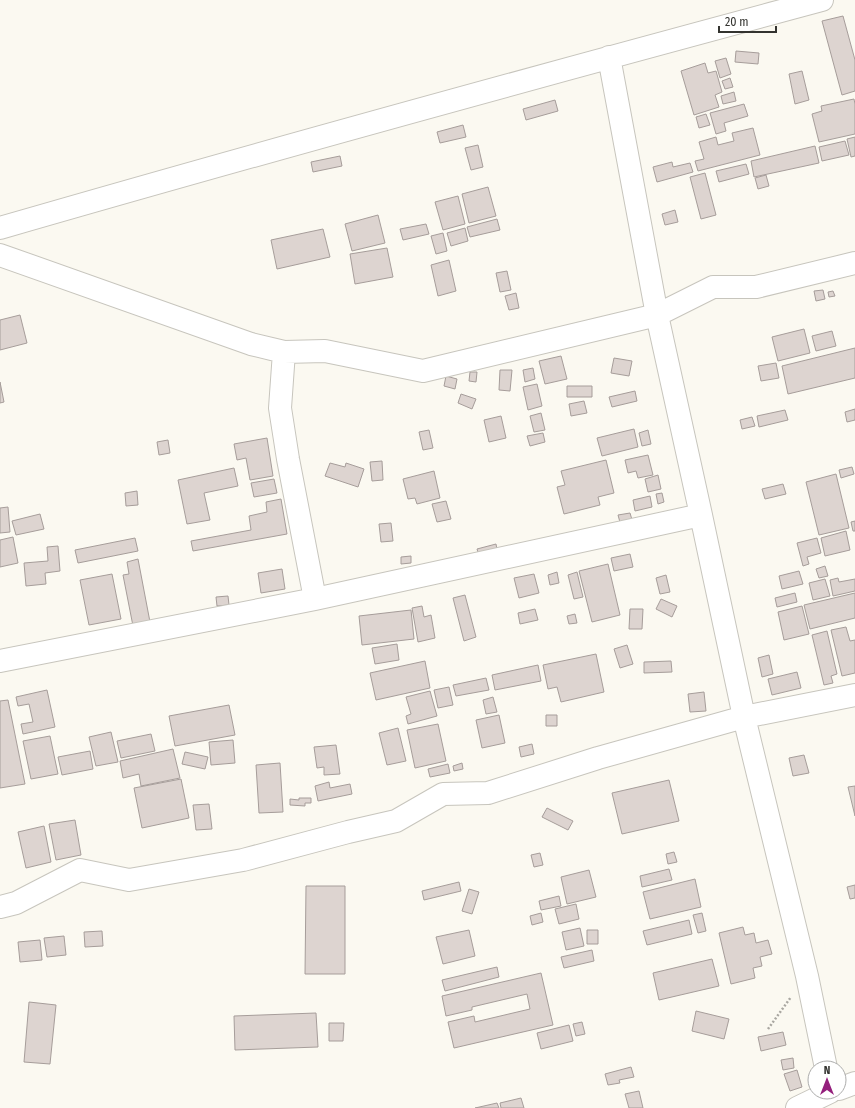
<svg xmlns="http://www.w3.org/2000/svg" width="855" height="1108" viewBox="0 0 855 1108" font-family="'Fira Sans Condensed',sans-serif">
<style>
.building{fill:#ddd4d0;stroke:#a69d9a}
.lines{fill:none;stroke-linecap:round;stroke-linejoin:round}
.minor-casing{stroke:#c7c5bd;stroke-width:24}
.path{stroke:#a9a7a1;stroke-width:2.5;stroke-dasharray:2 2;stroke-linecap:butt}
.minor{stroke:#fff;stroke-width:22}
</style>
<rect width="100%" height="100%" fill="#fbf9f1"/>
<path class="building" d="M843,16L855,60V91L842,95L822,21Z
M736,51L759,53L758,64L735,62Z
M726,58L731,74L720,78L715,61Z
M705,63L708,73L716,71L722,92L715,95L719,107L694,115L681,71Z
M802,71L809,100L795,104L789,74Z
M730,78L733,87L725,89L722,81Z
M734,92L736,101L723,104L721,96Z
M854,99L855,104V134L819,142L812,114L822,111L821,106Z
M555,100L558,111L526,120L523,109Z
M744,104L748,116L724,123L726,131L716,134L710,113Z
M706,114L710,125L699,128L696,117Z
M463,125L466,137L440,143L437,132Z
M753,128L760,155L698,171L695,161L704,159L699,142L716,137L718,145L734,141L732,133Z
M855,137V156L851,157L847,139Z
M845,141L849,155L822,161L819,147Z
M478,145L483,167L471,170L465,148Z
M815,146L819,163L754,177L751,161Z
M340,156L342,166L313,172L311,162Z
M672,162L673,167L690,163L693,172L657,182L653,167Z
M746,164L749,174L719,182L716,171Z
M705,173L716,215L701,219L690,177Z
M766,175L769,186L758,189L755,178Z
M488,187L496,216L469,223L462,194Z
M458,196L465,224L443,230L435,202Z
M675,210L678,222L665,225L662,214Z
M378,215L385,243L352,251L345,224Z
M497,219L500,230L470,237L467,227Z
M426,224L429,234L403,240L400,229Z
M465,228L468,241L451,246L447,233Z
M323,229L330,257L277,269L271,240Z
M443,233L447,251L436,254L431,236Z
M387,248L393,277L355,284L350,254Z
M449,260L456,291L438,296L431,265Z
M507,271L511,290L500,292L496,273Z
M823,290L825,299L816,301L814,291Z
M833,291L835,296L829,297L828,292Z
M516,293L519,308L509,310L505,296Z
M20,315L27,343L0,350V320Z
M804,329L810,353L778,361L772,337Z
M832,331L836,346L816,351L812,336Z
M855,348V378L788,394L782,366Z
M561,356L567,379L545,384L539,361Z
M614,358L632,361L629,376L611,373Z
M776,363L779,378L761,381L758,366Z
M533,368L535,379L525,382L523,370Z
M500,370H512L510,391L499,390Z
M470,372H477L476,382L469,381Z
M446,376L457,379L455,389L444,386Z
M0,382L4,402L0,403Z
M537,384L542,406L528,410L523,387Z
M567,386H592V397H567Z
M635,391L637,401L612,407L609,397Z
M461,394L476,399L472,409L458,403Z
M584,401L587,413L571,416L569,404Z
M855,409V420L847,422L845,412Z
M785,410L788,420L759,427L757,416Z
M541,413L545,430L534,432L530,416Z
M501,416L506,438L489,442L484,420Z
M752,417L755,426L742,429L740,420Z
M634,429L638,447L602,456L597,438Z
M429,430L433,448L423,450L419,432Z
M648,430L651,444L642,446L639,433Z
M543,433L545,442L530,446L527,436Z
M267,438L273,476L250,480L246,458L237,460L234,444Z
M168,440L170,453L159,455L157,442Z
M648,455L653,475L638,478L636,471L628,473L625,460Z
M606,460L614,493L598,497L600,505L564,514L557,487L565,485L561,471Z
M382,461L383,480L372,481L370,462Z
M330,463L345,467L346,463L364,469L358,487L325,476Z
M852,467L854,474L841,478L839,470Z
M234,468L238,486L204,493L210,520L187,524L178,480Z
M434,471L440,498L417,504L415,498L408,499L403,479Z
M836,474L849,528L819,535L806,482Z
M658,475L661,489L648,492L645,479Z
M274,479L277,493L254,497L251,483Z
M783,484L786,494L765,499L762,489Z
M137,491L138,505L126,506L125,493Z
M662,493L664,502L658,504L656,494Z
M650,496L652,507L635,511L633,500Z
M281,499L287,534L193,551L191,541L251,530L249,516L267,512L266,502Z
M446,501L451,519L437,522L432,504Z
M8,507L10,532L0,533V508Z
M630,513L633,523L621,526L618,515Z
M40,514L44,529L16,535L12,521Z
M855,521V531H853L851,522Z
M391,523L393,541L381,542L379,524Z
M846,531L850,550L825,556L821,538Z
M13,537L18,563L0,567V540Z
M135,538L138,551L78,563L75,550Z
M817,538L821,553L807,557L809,564L803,566L797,543Z
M496,544L498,555L480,559L477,549Z
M58,546L60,571L45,573L46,584L26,586L24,563L48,561L47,547Z
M630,554L633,567L614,571L611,558Z
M411,556V563L401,564V557Z
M138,559L150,622L133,626L123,575L129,574L127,562Z
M608,564L620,615L592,622L579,571Z
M825,566L828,576L819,578L816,569Z
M282,569L285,589L261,593L258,573Z
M799,571L803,584L782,589L779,576Z
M557,572L559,583L550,585L548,575Z
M577,572L583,597L574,599L568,575Z
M112,574L121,619L89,625L80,580Z
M534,574L539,593L519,598L514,578Z
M666,575L670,592L660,594L656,578Z
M838,578L839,582L855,579V591L833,596L830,580Z
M825,579L830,596L813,600L809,583Z
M795,593L797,602L777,607L775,598Z
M855,593V618L810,629L804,605Z
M465,595L476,637L464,641L453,598Z
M228,596L229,605L217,606L216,597Z
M661,599L677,606L672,617L656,609Z
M422,606L424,617L431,615L435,638L418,642L412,608Z
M802,606L809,634L784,640L778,612Z
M535,609L538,620L520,624L518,613Z
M630,609H643L642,629H629Z
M411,610L414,639L362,645L359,616Z
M575,614L577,623L569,624L567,616Z
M846,627L850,641L855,640V673L842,676L831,630Z
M827,631L837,674L831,676L833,683L824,685L812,635Z
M397,644L399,660L375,664L372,648Z
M627,645L633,664L620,668L614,649Z
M596,654L604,692L561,702L557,687L548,689L543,665Z
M769,655L773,674L762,677L758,658Z
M425,661L430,688L376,700L370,673Z
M671,661L672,672L644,673V662Z
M538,665L541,681L495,690L492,675Z
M797,672L801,688L772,695L768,679Z
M486,678L489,690L456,696L453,685Z
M449,687L453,705L438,708L434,690Z
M47,690L55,727L23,734L21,724L33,722L29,704L18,706L16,697Z
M430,691L437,716L408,724L406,716L411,714L406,697Z
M704,692L706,711L690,712L688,694Z
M493,697L497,712L486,714L483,700Z
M8,700L25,784L0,788V701Z
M229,705L235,735L175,746L169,716Z
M499,715L505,743L482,748L476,720Z
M546,715H557V726H546Z
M438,724L446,761L415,768L407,730Z
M398,728L406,761L387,765L379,733Z
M111,732L118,762L96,766L89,737Z
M151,734L155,751L121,758L117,741Z
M50,736L58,774L31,779L23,741Z
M233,740L235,763L211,765L209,742Z
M532,744L534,754L521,757L519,747Z
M336,745L340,774L324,775V767L317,768L314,747Z
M173,749L180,778L141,786L139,774L123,778L120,761Z
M90,751L93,769L62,775L58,757Z
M185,752L208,757L205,769L182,764Z
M804,755L809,773L793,776L789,758Z
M280,763L283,812L259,813L256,765Z
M462,763L463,769L454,771L453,766Z
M448,764L450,773L430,777L428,769Z
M181,779L189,818L142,828L134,788Z
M669,780L679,821L622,834L612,793Z
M329,782L330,788L350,784L352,794L318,801L315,786Z
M855,786V816L848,787Z
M299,798H311V803H305V806L290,805V799L299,800Z
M209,804L212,829L196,830L193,805Z
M547,808L573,821L568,830L542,817Z
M75,820L81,855L56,860L49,824Z
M44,826L51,862L26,868L18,832Z
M674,852L677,862L668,864L666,854Z
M540,853L543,865L534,867L531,855Z
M669,869L672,880L642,887L640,876Z
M589,870L596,897L567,904L561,877Z
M695,879L701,907L650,919L643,892Z
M459,882L461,891L424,900L422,891Z
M855,885V898L850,899L847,887Z
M306,886H345V974H305Z
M469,889L479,892L472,914L462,911Z
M559,896L561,906L541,910L539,901Z
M576,904L579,919L559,924L555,909Z
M541,913L543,922L532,925L530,916Z
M702,913L706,931L698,933L693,915Z
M689,920L692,934L647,945L643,931Z
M743,927L745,935L754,933L756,943L768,940L772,954L760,957L762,966L753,968L755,978L731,984L719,933Z
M580,928L584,946L566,950L562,932Z
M469,930L475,956L443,964L436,937Z
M587,930H598V944H587Z
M102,931L103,946L85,947L84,932Z
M64,936L66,955L47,957L44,938Z
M40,940L42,960L20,962L18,942Z
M592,950L594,961L564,968L561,957Z
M712,959L719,986L659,1000L653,973Z
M497,967L499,977L445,991L442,980Z
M541,973L553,1025L454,1048L448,1022L474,1016L475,1022L530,1009L527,994L472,1007V1010L446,1016L442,996Z
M29,1002L56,1005L50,1064L24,1062Z
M696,1011L729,1019L724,1039L692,1031Z
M316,1013L318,1047L235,1050L234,1016Z
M582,1022L585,1034L576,1036L573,1024Z
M329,1023H344L343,1041H329Z
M569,1025L573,1041L541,1049L537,1033Z
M783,1032L786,1045L761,1051L758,1037Z
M793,1058L794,1068L783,1070L781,1060Z
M631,1067L634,1077L619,1080L620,1083L608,1085L605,1074Z
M797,1070L802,1087L790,1091L784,1074Z
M639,1091L643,1108H629L625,1094Z
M521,1098L524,1108H501L500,1103Z
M497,1103L499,1108H475Z"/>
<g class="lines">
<g class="minor-casing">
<path id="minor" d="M609,57L657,315L701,515L744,717L807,976L826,1068
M0,228C273,149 547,74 822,0
M0,255L251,344L284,352L325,351L423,371L657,315L713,287H756L855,263
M284,352L280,408L288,459L315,599
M0,661L315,599L701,515
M0,907L16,903L80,870L129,880L243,860L348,832L396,821L443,794L488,793L598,758L744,717L855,695
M839,1089L855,1083
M797,1108L830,1092"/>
</g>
<path class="path" d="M768,1029L791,997"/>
<use href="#minor" class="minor"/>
</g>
<g transform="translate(827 1080)"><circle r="19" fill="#ffffff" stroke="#adadac"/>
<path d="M0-3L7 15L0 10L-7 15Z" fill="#941f7c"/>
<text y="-6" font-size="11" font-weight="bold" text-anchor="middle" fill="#33332f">N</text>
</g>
<path d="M719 26v6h57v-6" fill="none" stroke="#33332f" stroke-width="2"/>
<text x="725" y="26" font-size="12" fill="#33332f" stroke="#ffffff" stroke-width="3" paint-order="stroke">20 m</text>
</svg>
